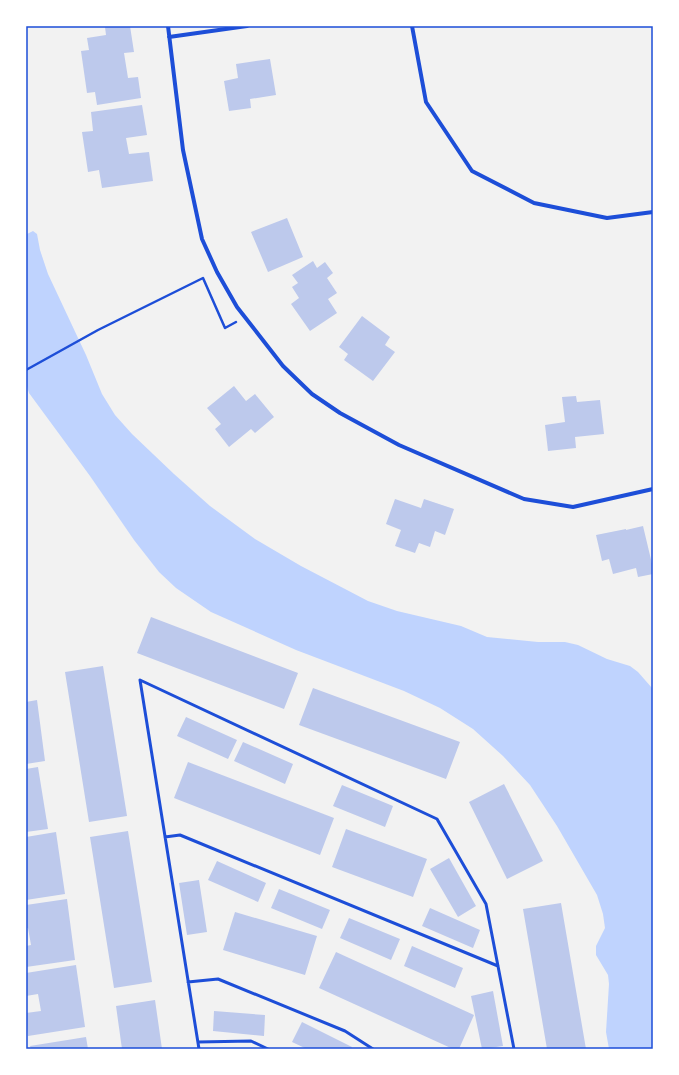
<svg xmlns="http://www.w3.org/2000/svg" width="679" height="1075" viewBox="0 0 679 1075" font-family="Ubuntu,sans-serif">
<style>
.water{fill:#bfd3fe}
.building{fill:#bdc9ec}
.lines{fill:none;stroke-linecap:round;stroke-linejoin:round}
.path{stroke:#1d4ed8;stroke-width:2.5}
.service{stroke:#1d4ed8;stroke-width:3}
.minor{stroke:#1d4ed8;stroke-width:4}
.neatline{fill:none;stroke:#1d4ed8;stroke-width:1.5}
</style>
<rect width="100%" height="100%" fill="#f2f2f2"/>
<path class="water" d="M33,231L37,234L40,250L48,274L86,355L102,394L115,415L132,434L174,474L210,506L255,539L301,566L368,601L397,611L461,626L487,637L538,642H565L578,645L607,659L630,666L638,672L652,688L653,689V1049H609L606,1032L609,984L608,975L596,955V946L605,928L603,914L597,895L557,826L530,785L503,756L473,729L440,708L404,691L296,650L211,612L176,588L159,572L134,540L90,476L29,393L26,383V243L27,234Z"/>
<path class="building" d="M113,26H130L134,52L124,53L128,78L138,77L141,98L97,105L95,92L87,93L81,51L89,50L87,38L106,35L105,27Z
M270,59L276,95L250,99L251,108L229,111L224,81L238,78L236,64Z
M142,105L147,135L126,138L129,154L149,152L153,181L102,188L99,170L88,172L82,132L93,131L91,112Z
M287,218L303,257L268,272L251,232Z
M313,261L317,268L325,262L333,273L327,278L337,293L328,299L337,313L310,331L291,304L299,298L292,287L298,283L292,275Z
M362,316L390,337L385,345L395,352L373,381L344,360L348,354L339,347Z
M234,386L246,401L255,394L274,417L255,433L251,429L229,447L215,429L221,424L207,408Z
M576,396L577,402L600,400L604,434L575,437L576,448L548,451L545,425L565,422L562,397Z
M395,499L421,508L424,499L454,509L445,535L435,531L430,547L419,543L415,553L395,546L401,530L386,524Z
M643,526L653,568V574L638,577L636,568L613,574L609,559L602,561L596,535L626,529V530Z
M151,617L298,673L284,709L137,653Z
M103,666L127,816L89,822L65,672Z
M313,688L460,742L446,779L299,725Z
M37,700L45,761L26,764V702Z
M186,717L237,740L228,759L177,736Z
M243,742L293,764L285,784L234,761Z
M188,762L334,818L320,855L174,798Z
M38,767L48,829L26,832V769Z
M504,784L543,861L507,879L469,802Z
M342,785L393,806L385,827L333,806Z
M346,829L427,859L413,897L332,867Z
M128,831L152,982L114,988L90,837Z
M56,832L65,894L26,900V837Z
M449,858L476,906L458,917L430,869Z
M217,861L266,883L258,902L208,880Z
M199,880L207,932L187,935L179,883Z
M279,889L330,910L322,929L271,908Z
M67,899L75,960L26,967V946L31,945L28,928H26V905Z
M561,903L586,1049H547L523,909Z
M430,908L480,930L473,948L422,926Z
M235,912L317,936L305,975L223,950Z
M349,918L400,939L391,960L340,938Z
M412,946L463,968L455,988L404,966Z
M336,952L474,1015L459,1049H453L319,988Z
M76,965L85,1027L28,1036L26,1013L41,1011L38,994L26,996V973Z
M493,991L503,1046L482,1049L471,996Z
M155,1000L162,1049H122L116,1006Z
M214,1011L265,1015L264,1036L213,1031Z
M302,1022L352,1047L351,1049H307L292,1042Z
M86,1037L88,1049H31L30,1046Z"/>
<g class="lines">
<path class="path" d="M26,370L98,330L203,278L225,328L236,322"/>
<path class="service" d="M165,837L180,835L498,966
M188,982L218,979L345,1031L373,1049
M198,1042L251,1041L268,1049
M199,1049L140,680L437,819L486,904L514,1049"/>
<path class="minor" d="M168,26L183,150L202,239L217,272L237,307L283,366L312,394L340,413L399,445L524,499L573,507L653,489
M412,26L426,102L472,171L534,203L607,218L653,212
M169,37L247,26"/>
</g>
<rect width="679" height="1075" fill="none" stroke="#ffffff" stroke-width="54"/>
<rect x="27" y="27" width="625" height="1021" class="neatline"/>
</svg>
